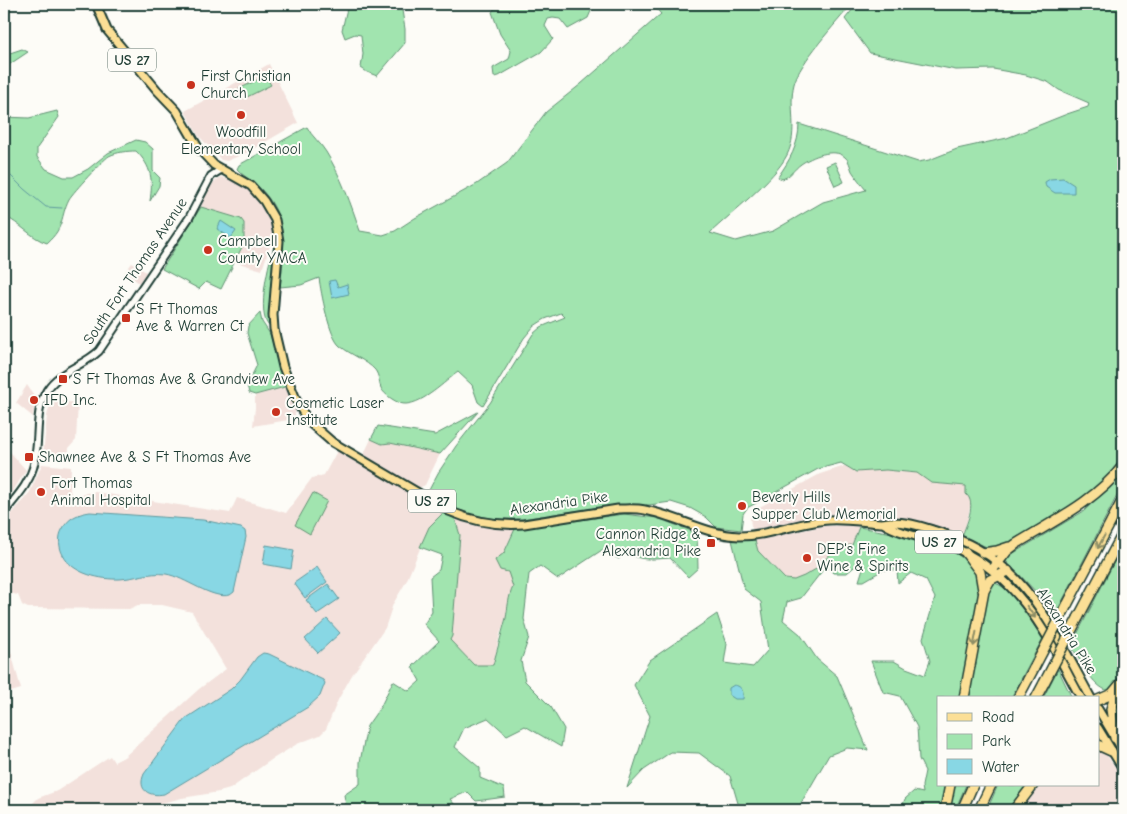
<svg xmlns="http://www.w3.org/2000/svg" width="1127" height="814" viewBox="0 0 1127 814" font-family="'Comic Neue',sans-serif">
<style>
.built{fill:#f3e1dc}
.green{fill:#a1e4af;stroke:#609072}
.water{fill:#88d7e4;stroke:#5e999e}
.lines{fill:none;stroke-linecap:round;stroke-linejoin:round}
.stream{stroke:#5e999e;stroke-width:1}
.secondary-casing{stroke:#1f3d34;stroke-width:10}
.primary-casing{stroke:#1f3d34;stroke-width:11}
.highway-casing{stroke:#1f3d34;stroke-width:12}
.secondary{stroke:#fdfcf7;stroke-width:6}
.primary{stroke:#fbdf96;stroke-width:7}
.highway{stroke:#fbdf96;stroke-width:9}
.highway-bridge-casing{stroke:#1f3d34;stroke-width:12;stroke-linecap:butt}
.highway-bridge{stroke:#fbdf96;stroke-width:9}
.oneway{stroke:#8d8e65}
.poi-dot{fill:#c8321e;stroke:#fdfcf7;stroke-width:2}
.labels{text-anchor:middle;dominant-baseline:central;stroke-width:4;stroke-linejoin:round;paint-order:stroke}
.shield{fill:#fdfcf7;stroke:#62766e;stroke-width:1}
.shield-label{font-size:14px;font-weight:bold;fill:#1f3d34}
.poi-label{font-size:15px;fill:#1f3d34;stroke:#fdfcf7;text-anchor:start}
.street-label{font-size:15px;fill:#1f3d34;stroke:#fdfcf7}
</style>
<rect width="100%" height="100%" fill="#fdfcf7"/>
<filter id="ink" filterUnits="userSpaceOnUse"><feTurbulence type="fractalNoise" baseFrequency=".02" numOctaves="2"/><feDisplacementMap in="SourceGraphic" scale="10" xChannelSelector="R" yChannelSelector="G"/><feConvolveMatrix kernelMatrix="1 2 1 2 8 2 1 2 1" color-interpolation-filters="sRGB"/></filter>
<g filter="url(#ink)">
<path class="built" d="M269,64L298,123L248,152L227,161L221,160L198,135L185,111Z
M221,177L238,183L247,189L257,199L266,213L272,227L273,237L262,270L235,262L244,243L201,207L205,195L214,182Z
M132,263L146,272L139,283L125,272Z
M27,385L35,397L33,417L16,403Z
M285,387L296,410L294,419L253,426L255,408V395Z
M51,400L78,403L76,440L69,448L68,457L43,455L47,416Z
M371,439L382,444L390,443L440,454L425,485L419,488L363,456Z
M4,445L26,470L15,488L4,502Z
M337,451L443,513L429,527L406,582L393,604L385,628L352,675L338,700L326,729L320,735L297,744L271,760L230,789L219,792L182,798L134,810H26L38,798L57,791L110,756L114,762L124,757L199,689L226,669L192,612L162,605H138L129,609L28,608L22,605L18,595L4,592V523L30,492L42,464L71,467L70,491L74,499L86,493L95,492L230,513L237,498L286,513L312,478L324,475Z
M845,466L856,472L886,470L917,473L931,483L966,486L971,502L968,518L962,536L922,522L866,515L831,516L810,518L753,530L751,526L750,517L754,510L820,474Z
M455,519L473,525L491,528L515,529L504,553L513,587L510,594L506,618L500,634L493,665H474L450,640L452,636L460,535Z
M850,525L859,527L852,545L826,559L816,569L804,576L794,580L785,579L758,551L755,540L824,526Z
M4,626L21,689L4,694Z
M1098,749L1106,754L1123,779V810H1020L1041,785H1098Z"/>
<path class="green" d="M348,4H401L405,29V43L377,76L367,72L361,68L363,54L361,35L355,34L345,38L342,30Z
M498,4H594L588,18L568,29L560,19L553,18L548,19L545,26L553,39L541,52L499,76L494,77L493,68L509,59L511,51L500,34L492,12Z
M652,4H744L754,9L759,4H852C837,22 799,63 794,84C788,108 799,131 787,155C775,179 731,213 710,233L736,241L773,231L823,202L866,190C861,184 856,177 852,171C850,166 849,160 845,157C834,147 811,157 801,164C794,169 790,177 782,179L778,177C789,161 799,145 799,124L918,162L929,160L957,149L1007,138L1067,114L1088,107L1089,103L1059,90L1048,82L1026,75L993,69L956,70L870,53L845,19L857,4H1123V456L1107,477L1082,499L1001,547L991,549L962,536C966,525 977,503 966,494V486L931,483L917,473L886,470L856,472L841,463L818,469L747,508L743,514L741,530L716,527L706,517L690,508L671,502L649,505H615L521,519H496L474,515L448,506L428,492L438,473L456,446L490,403L533,334L541,327L565,317L561,313L545,319L534,326L524,338L483,406L478,402L472,385L458,372C444,382 424,403 406,404C399,405 384,395 381,388C379,383 379,375 375,370C366,360 351,355 340,346C329,337 321,292 319,278L301,285L280,287C285,249 289,216 258,186C251,180 243,176 237,169L239,165L307,127C312,137 320,142 326,152C341,176 351,204 360,231L383,235L395,231L415,218L477,184L507,163L546,112L581,84L661,14Z
M22,49L28,52L4,68V55Z
M259,79L268,80L271,85L247,97H243L239,89Z
M57,111L59,117L37,148V157L46,169L64,177H73L88,169L108,153L136,140L145,142L153,149V171L160,178L159,186L150,201C153,180 152,167 136,151C127,151 117,152 109,156C102,161 74,191 69,199C60,217 65,227 47,243C31,238 20,223 4,216V117L29,118Z
M835,162L844,182L835,186L826,166Z
M201,207L241,219L244,223V243L221,289L206,282L199,289L162,269Z
M275,244L269,308V326C256,313 269,260 275,244Z
M260,313L262,322L270,334L285,387L255,395L249,393L247,385L257,365L247,333L248,326Z
M478,412L440,454L390,443L382,444L371,439L378,426L435,435Z
M1123,473V484L1054,617L1045,601L1005,560L1007,557L1084,511Z
M313,493L327,501L310,534L295,525Z
M443,513L455,519L460,535L452,636L450,640L474,665H493C497,649 502,634 506,618C508,608 508,597 513,587L508,572L500,570L495,560L504,553L515,529L624,514L657,518L697,533L698,568L688,577L670,558C654,559 637,562 624,550L619,559L602,550L558,579L540,566L529,574L524,619L529,637L521,661L525,681L551,707L564,729L561,747L525,726L507,735L488,718L464,728L455,747L480,768V778L504,788L505,797L476,801L467,792L450,799L459,810H347L344,795L360,784V762L367,726L381,706L393,681L409,691L420,681L412,667L439,641L424,624L432,612L430,577L439,570L442,555L420,547L429,527Z
M859,527L898,534L927,541L954,552L971,564L976,570L979,589L961,698H938V785H945L941,810H901L905,799L914,791L923,793L922,786L925,771L919,759L917,727L900,696L883,692L871,661H894L906,668L925,675L930,661L923,638L935,598L926,580L911,573L898,583L897,570H883L864,581H859L864,565L854,567L847,573H833L826,566L801,598L787,602L783,620L800,634L817,659L837,676L868,750L847,748L829,755L797,810H740L730,776L699,753L671,752L644,770L627,788L650,716L634,685L650,660L717,614L727,644L724,663L753,667L768,650L761,602L744,589L732,540H755L758,551L785,579L794,580L804,576L816,569L837,547L852,545Z
M1123,545V674L1109,691C1092,687 1080,659 1071,646Z
M993,583C1009,583 1033,625 1043,638L1011,698H967L988,588Z
M1058,669L1072,698H1043Z
M1123,693V737C1115,723 1116,707 1123,693Z
M951,785H966L955,810H947Z
M998,785H1027L1008,810H987Z"/>
<path class="water" d="M1063,178L1074,185V193H1055L1046,187L1045,182L1050,179Z
M221,221L236,231L231,238L217,229Z
M335,280L338,287L347,284L349,294L332,298L329,281Z
M90,512L203,520L241,528L245,531L246,537L234,592L230,595C212,600 185,577 166,574C148,572 137,578 120,579C102,580 72,574 63,555C59,548 58,537 62,530C68,518 77,514 90,512Z
M266,545L294,550L291,569L263,564Z
M317,567L327,582L305,598L294,583Z
M328,584L339,599L317,614L306,600Z
M327,619L340,633L318,653L305,639Z
M263,653L269,654L323,680L325,683L320,696L308,707L164,794C149,797 137,790 144,774L185,719L231,689L240,680L257,657Z
M734,685C742,686 744,692 743,699H735L729,695V688Z"/>
<g class="lines">
<path class="stream" d="M4,169L24,189L46,207L62,208"/>
<g class="secondary-casing">
<path id="secondary" d="M4,513C15,498 28,486 33,468C41,444 33,412 47,390C59,371 83,366 99,351L189,218L211,176L222,169"/>
</g>
<g class="primary-casing">
<path id="primary" d="M96,4L107,30L157,90L177,111L199,149L214,165L251,186L264,201L275,220L279,241L273,315L274,329L283,367L298,404L308,421L332,442L449,511C474,522 497,526 524,524L618,509C627,509 636,508 645,510C677,516 707,535 739,536C770,536 798,522 829,520C846,519 864,522 881,523C885,523 889,521 893,522C906,522 921,526 933,530C956,537 979,547 997,562C1039,593 1066,653 1091,698
M883,523C905,537 934,538 958,549C1023,580 1048,638 1081,698
M1098,709L1123,751
M1098,728L1123,769"/>
</g>
<g class="highway-casing">
<path id="highway" d="M966,553L980,572L983,590
M983,553L997,551L1009,547
M993,569L1007,551L1016,544C1055,520 1094,502 1123,466
M1067,605L1123,499
M1078,618L1123,533
M964,698L984,591L990,580L1008,571
M1018,698L1034,668
M1036,698L1044,683
M1098,700L1112,694L1123,681
M1115,738L1111,709L1118,688
M1098,745L1111,751
M945,810L950,785
M962,810L973,785
M979,810L991,785
M1014,810L1033,785"/>
</g>
<use href="#secondary" class="secondary"/>
<use href="#primary" class="primary"/>
<use href="#highway" class="highway"/>
<g class="highway-bridge-casing">
<path id="highway-bridge" d="M1034,668L1067,605
M1044,683L1078,618"/>
</g>
<use href="#highway-bridge" class="highway-bridge"/>
</g>
<defs><path id="oneway-shaft" d="M-6 0H5M1.5-3L5.5 0L1.5 3" fill="none" stroke-width="1.6" stroke-linecap="round" stroke-linejoin="round" transform="scale(1.25)"/></defs>
<g class="oneway">
<use href="#oneway-shaft" transform="translate(1101 542) rotate(118)"/>
<use href="#oneway-shaft" transform="translate(1031 612) rotate(55)"/>
<use href="#oneway-shaft" transform="translate(975 639) rotate(101)"/>
</g>
</g>
<g class="poi-dot">
<circle cx="191" cy="85" r="5"/>
<circle cx="241" cy="115" r="5"/>
<circle cx="208" cy="250" r="5"/>
<rect x="121" y="313" width="10" height="10" rx="2.5"/>
<rect x="58" y="374" width="10" height="10" rx="2.5"/>
<circle cx="34" cy="400" r="5"/>
<circle cx="276" cy="412" r="5"/>
<rect x="24" y="452" width="10" height="10" rx="2.5"/>
<circle cx="41" cy="492" r="5"/>
<circle cx="742" cy="506" r="5"/>
<rect x="706" y="538" width="10" height="10" rx="2.5"/>
<circle cx="807" cy="558" r="5"/>
</g>
<g class="labels">
<g class="shield">
<rect x="108" y="48.5" width="48" height="23" rx="4"/>
<rect x="408" y="489.5" width="48" height="23" rx="4"/>
<rect x="915" y="530.5" width="48" height="23" rx="4"/>
</g>
<g class="shield-label">
<text x="132" y="60">US 27</text>
<text x="432" y="501">US 27</text>
<text x="939" y="542">US 27</text>
</g>
<g class="poi-label">
<text x="201" y="76">First Christian<tspan x="201" dy="17">Church</tspan></text>
<text x="241" y="132" text-anchor="middle">Woodfill<tspan x="241" dy="17">Elementary School</tspan></text>
<text x="218" y="241">Campbell<tspan x="218" dy="17">County YMCA</tspan></text>
<text x="136" y="309">S Ft Thomas<tspan x="136" dy="17">Ave &amp; Warren Ct</tspan></text>
<text x="73" y="379">S Ft Thomas Ave &amp; Grandview Ave</text>
<text x="44" y="400">IFD Inc.</text>
<text x="286" y="403">Cosmetic Laser<tspan x="286" dy="17">Institute</tspan></text>
<text x="39" y="457">Shawnee Ave &amp; S Ft Thomas Ave</text>
<text x="51" y="483">Fort Thomas<tspan x="51" dy="17">Animal Hospital</tspan></text>
<text x="752" y="497">Beverly Hills<tspan x="752" dy="17">Supper Club Memorial</tspan></text>
<text x="701" y="534" text-anchor="end">Cannon Ridge &amp;<tspan x="701" dy="17">Alexandria Pike</tspan></text>
<text x="817" y="549">DEP's Fine<tspan x="817" dy="17">Wine &amp; Spirits</tspan></text>
</g>
<g class="street-label">
<text transform="translate(135 271) rotate(-56)">South Fort Thomas Avenue</text>
<text transform="translate(559 503) rotate(-8)">Alexandria Pike</text>
<text transform="translate(1067 631) rotate(58)">Alexandria Pike</text>
</g>
</g>
<rect width="1127" height="814" fill="none" stroke="#fdfcf7" stroke-width="20"/>
<rect x="10" y="10" width="1107" height="794" fill="none" stroke="#1f3d34" stroke-width="2" filter="url(#ink)"/>
<rect x="937" y="696" width="162" height="90" fill="#fdfcf7" stroke="#a4b0a9"/>
<rect x="947" y="713" width="25" height="8" fill="#fbdf96" stroke="#a4b0a9"/>
<text x="982" y="722" font-size="15" fill="#1f3d34">Road</text>
<rect x="947" y="734" width="25" height="15" fill="#a1e4af" stroke="#a4b0a9"/>
<text x="982" y="746" font-size="15" fill="#1f3d34">Park</text>
<rect x="947" y="759" width="25" height="15" fill="#88d7e4" stroke="#a4b0a9"/>
<text x="982" y="772" font-size="15" fill="#1f3d34">Water</text>
</svg>
